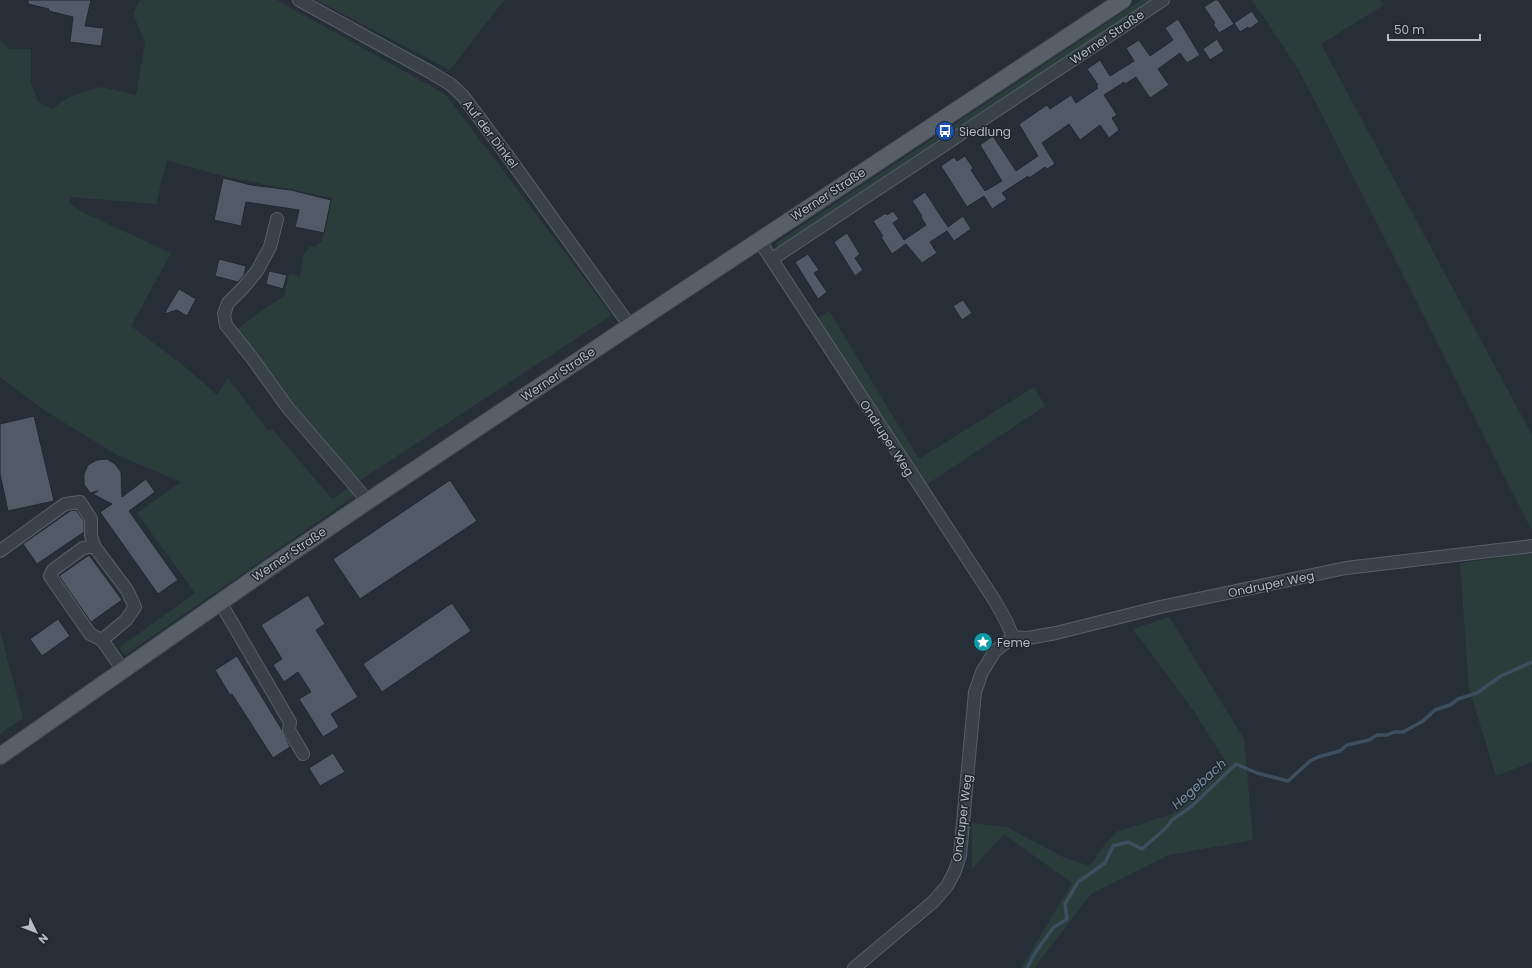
<svg xmlns="http://www.w3.org/2000/svg" width="1532" height="968" viewBox="0 0 1532 968" font-family="Poppins,sans-serif">
<style>
.green{fill:#2a3d3b}
.lines{fill:none;stroke-linecap:round;stroke-linejoin:round}
.stream{stroke:#3d4e5f;stroke-width:3.5}
.building{fill:#515b67;stroke:#202830}
.minor-casing{stroke:#575f67;stroke-width:14}
.major-casing{stroke:#424a52;stroke-width:18}
.minor{stroke:#394149;stroke-width:12}
.major{stroke:#576069;stroke-width:16}
.labels{text-anchor:middle;dominant-baseline:central;stroke-width:3;stroke-linejoin:round;paint-order:stroke}
.street-label{font-size:12px;fill:#b4bcc5;stroke:#1e262e}
.poi-label{font-size:12px;fill:#b4bcc5;stroke:#1e262e;text-anchor:start}
.water-label{font-size:13px;font-style:italic;fill:#798fa4;stroke:#1e262e}
</style>
<rect width="100%" height="100%" fill="#262f38"/>
<path class="green" d="M140,0H277L445,94L612,315L359,481L296,411L236,330L254,316L284,296L289,274L300,277L303,255L310,246L315,247L322,241L332,198L219,175L167,160L156,204L71,197L69,203L84,213L171,253L131,326L184,366L217,395L228,378L268,431L272,429L332,499L349,488L356,495L125,655L119,648L195,593L137,513L181,482L117,455L44,410L0,377V40L9,49H31V83L38,102L52,109L69,97L101,87L136,95L145,43L133,13Z
M316,0H504L450,70Z
M1141,0H1156L778,251L776,243Z
M1252,0H1380L1384,5L1321,44L1532,435V531L1330,130L1297,67Z
M829,311L919,459L1034,387L1045,406L926,485L816,319Z
M1532,553V762L1496,776L1469,688L1460,563Z
M1169,617L1244,739L1253,840L1169,855L1091,894L1034,968H1021L1072,883L1004,834L972,869V823L1007,827L1065,858L1090,866L1102,848L1116,832L1172,814L1225,760L1193,710L1133,629Z
M0,631L23,718L0,734Z"/>
<g class="lines">
<path class="stream" d="M1027,968L1035,953L1053,928L1067,919L1065,904L1078,882L1105,863L1113,846L1128,842L1142,849L1167,827L1172,820L1192,806L1236,764L1257,773L1288,781L1310,761L1318,757L1340,751L1347,745L1369,740L1377,735H1387L1394,732H1403L1423,721L1435,710L1450,705L1458,699L1477,693L1501,676L1532,662"/>
</g>
<path class="building" d="M28,0H91L85,26L104,28L101,46L70,42L73,17L49,11V9L28,4Z
M1215,0H1218L1234,24L1219,33L1213,24L1215,23L1204,7Z
M1252,11L1259,22L1249,29L1248,27L1240,32L1234,23Z
M1178,19L1200,55L1187,63L1180,53L1158,69L1169,85L1150,98L1136,77L1125,84L1124,82L1104,95L1117,115L1112,118L1119,130L1109,138L1100,125L1080,140L1069,124L1042,143L1055,164L1047,169L1045,167L1029,178L1028,176L1002,193L1007,199L992,209L984,196L967,207L941,166L954,157L957,161L965,156L973,168L971,170L985,191L1002,181L980,145L993,136L1016,171L1038,156L1019,124L1047,105L1050,109L1071,95L1076,103L1098,88L1096,86L1098,85L1087,69L1100,60L1110,76L1134,61L1126,48L1139,40L1150,56L1173,40L1165,28Z
M1217,39L1224,51L1210,60L1203,49Z
M223,178L251,185L291,190L331,200L324,233L295,227L299,210L246,202L241,226L214,220Z
M925,192L948,227L963,216L971,229L954,241L947,231L930,242L937,253L922,263L906,244L892,254L881,237L883,236L873,221L886,213L887,215L893,211L899,219L893,223L904,240L926,225L921,217L922,216L912,201Z
M847,233L860,254L855,258L863,270L855,276L834,242Z
M808,254L819,270L814,273L827,292L818,299L795,262Z
M219,259L246,266L244,275L238,282L215,276Z
M269,271L287,275L283,289L266,284Z
M179,289L196,299L187,316L177,310L164,314Z
M963,300L972,313L962,320L953,306Z
M34,416L54,501L8,511L0,474V424Z
M107,459L115,464L121,472L122,497L146,479L155,492L129,511L178,580L158,594L100,512L112,504L93,494L98,491L90,493L84,484V474L88,465L97,460Z
M450,480L477,521L360,599L333,559Z
M76,510L84,521V532L37,564L23,544L70,511Z
M89,555L122,600L91,622L59,576Z
M308,595L325,624L316,630L358,697L331,714L339,727L323,737L299,699L311,692L298,672L284,682L273,665L282,659L261,625Z
M452,603L471,631L382,692L363,664Z
M58,619L70,636L42,656L30,639Z
M237,656L282,730L290,747L273,758L232,694L230,695L215,670Z
M333,753L345,772L320,786L309,768Z"/>
<g class="lines">
<g class="minor-casing">
<path id="minor" d="M299,0L430,72L450,84L463,96L507,155L630,326
M277,219L270,247L257,271L243,288L228,303L224,314L226,325L252,358L288,408L368,501
M759,240L995,601L1006,621L1013,637
M772,259L1163,0
M0,551L65,504L80,502L91,519V535L94,546
M220,602L290,722L289,730L303,754
M102,640L126,620L135,607L127,590L94,546L83,548L53,570L50,576L90,634L102,640L123,670
M854,968L933,902L947,886L955,871L960,855L975,692L982,672L995,651L1013,637L1028,638L1056,633L1160,607L1346,568L1532,546"/>
</g>
<g class="major-casing">
<path id="major" d="M0,756L275,564L368,501L630,326L1123,0"/>
</g>
<use href="#minor" class="minor"/>
<use href="#major" class="major"/>
</g>
<defs>
<g id="bus-disc" transform="scale(1)"><circle r="9.5" fill="#1a4fb4" stroke="#1e262e"/><path d="M-5-6H5V4H4V6H2V4H-2V6H-4V4H-5ZM-3.5-4V0h7V-4ZM-3.5 1.2v1.5H-2V1.2ZM2 1.2v1.5H3.5V1.2Z" fill="#fff"/></g>
<g id="sight-disc" transform="scale(1)"><circle r="9.5" fill="#0f9aa8" stroke="#1e262e"/><path d="M0-6L1.8-2.2L6-1.7L2.9 1.2L3.7 5.4L0 3.3L-3.7 5.4L-2.9 1.2L-6-1.7L-1.8-2.2Z" fill="#fff"/></g>
</defs>
<g fill-rule="evenodd">
<use href="#bus-disc" x="945" y="131"/>
<use href="#sight-disc" x="983" y="642"/>
</g>
<g class="labels">
<g class="street-label">
<text transform="translate(1107 37) rotate(-34)">Werner Straße</text>
<text transform="translate(491 134) rotate(53)">Auf der Dinkel</text>
<text transform="translate(828 194) rotate(-33)">Werner Straße</text>
<text transform="translate(558 374) rotate(-34)">Werner Straße</text>
<text transform="translate(887 438) rotate(57)">Ondruper Weg</text>
<text transform="translate(289 554) rotate(-34)">Werner Straße</text>
<text transform="translate(1271 584) rotate(-12)">Ondruper Weg</text>
<text transform="translate(962 818) rotate(-83)">Ondruper Weg</text>
</g>
<g class="poi-label">
<text x="959" y="131">Siedlung</text>
<text x="997" y="642">Feme</text>
</g>
<g class="water-label">
<text transform="translate(1199 784) rotate(-42)">Hegebach</text>
</g>
</g>
<g transform="translate(36 932) rotate(133)" stroke="#1e262e" stroke-width="3" paint-order="stroke">
<path d="M0-3L7 15L0 10L-7 15Z" fill="#b4bcc5"/>
<text y="-6" font-size="11" font-weight="bold" text-anchor="middle" fill="#b4bcc5">N</text>
</g>
<path d="M1388 34v6h92v-6" fill="none" stroke="#b4bcc5" stroke-width="2"/>
<text x="1394" y="34" font-size="12" fill="#b4bcc5" stroke="#1e262e" stroke-width="3" paint-order="stroke">50 m</text>
</svg>
